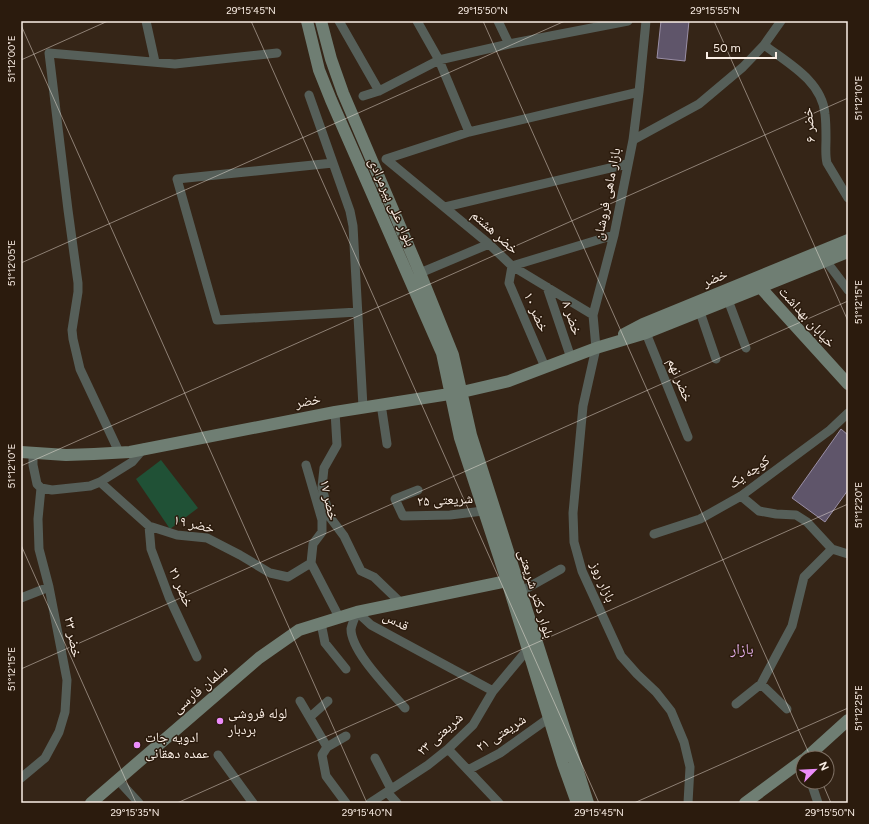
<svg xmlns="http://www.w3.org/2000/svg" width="869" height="824" viewBox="0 0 869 824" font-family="Figtree,'Noto Naskh Arabic',sans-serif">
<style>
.green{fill:#205136}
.building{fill:#5f556a;stroke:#9a8fa6}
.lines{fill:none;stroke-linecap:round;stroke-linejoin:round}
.street{stroke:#565f59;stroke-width:9}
.secondary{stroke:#6f7e73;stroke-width:12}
.ticks{fill:none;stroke:#fbefe6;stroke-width:1;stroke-opacity:0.45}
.poi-dot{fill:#ec8cfa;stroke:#2b1b0d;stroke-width:1.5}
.labels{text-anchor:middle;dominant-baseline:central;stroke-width:3;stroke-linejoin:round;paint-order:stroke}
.street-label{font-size:14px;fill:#fbefe6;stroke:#2b1b0d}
.poi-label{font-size:14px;fill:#fbefe6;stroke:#2b1b0d;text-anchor:start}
.neighbourhood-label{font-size:15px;fill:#e4b0ec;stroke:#2b1b0d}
.neatline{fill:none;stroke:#fbefe6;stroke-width:1.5}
.ticks-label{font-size:10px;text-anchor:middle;fill:#fbefe6}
</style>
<rect width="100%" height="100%" fill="#352517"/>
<path class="green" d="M161,460L198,508L170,529L136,479Z"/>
<path class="building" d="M661,21H689L685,61L657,58Z
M841,429L848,435V490L825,522L792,498Z"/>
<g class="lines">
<path class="street" d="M146,21L155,62
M339,21L379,91
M417,21L439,60L469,132
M498,21L509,44
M764,45C788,63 822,81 825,114C826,122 826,131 826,139C826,147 825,155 827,163L848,198
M309,95L350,211L353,226L363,407
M363,96L379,91L439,60L509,44L628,21
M633,140L639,92L646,21
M386,159L469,132L639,92
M386,159L489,244L512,266L593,315
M333,163L177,179L217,320L358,312
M445,207L627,164
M826,261L848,290
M420,273L489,244
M547,287L571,358
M728,300L746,348
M700,312L716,359
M646,333L688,437
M545,367L509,283L512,266L614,235
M381,404L387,444
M335,412L337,445L324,468L322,487L329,516L344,536L361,571L374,577L401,603
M119,452L80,369L73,339L72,330L78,292V283L68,210L49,53L175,64L277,53
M33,454V465L37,484L41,488L52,490L90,486L100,482L132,462L144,448
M306,465L322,520V532L313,544L311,563
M100,482L149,526L177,535L207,538L240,555L270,573L288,577L311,563
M418,490L395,499L403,516L450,515L483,511
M741,496L759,511L776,514L796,515L807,522L832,549L848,554
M149,526L151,549L169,597L197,657
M654,534L700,519L741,496L830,430L848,413
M311,563L339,617
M520,592L561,569
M21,598L49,587
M321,623L325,643L346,669
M761,684L787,709
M300,701L327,747L322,755L326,776L346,803
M736,704L761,684L792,626L804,577L832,549
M405,708C390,690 351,652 351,629C352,624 355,617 357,612L371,625L493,691
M310,717L328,701
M327,747L346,736
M448,749L499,803
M218,755L253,803
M375,758L391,789
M468,770L500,753L549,718
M21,778L45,758L59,732L65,712L67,680L49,587L39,549L38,519L41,488
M117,779L139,803
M811,782L818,803
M387,792L397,803
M370,803L428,765L448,749L473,725L493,691L528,649
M688,803L690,767L684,742L671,711L656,692L637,674L621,656L582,571L574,542L573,513L583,406L596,348L593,315L614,235L633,140L699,104L743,67L764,45L781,21"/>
<path class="secondary" d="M307,21L319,70L331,100L442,353L460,438L507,581L563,764L577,803
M321,21L331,59L343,93L420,273L453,355L471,435L588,803
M758,281L760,287L848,384
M624,334L643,324L848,240
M21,452L66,455L94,454L130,452L335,412L462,392L509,381L596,348L646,333L848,252
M806,758L848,720
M91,803L259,658L299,630L357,612L507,581
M745,803L803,760"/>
</g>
<path class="ticks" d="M251,21L599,803M483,21L811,758M714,21L848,321M21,25L367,803M21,60L108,21M21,263L565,21M21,466L848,98M21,545L136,803M21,669L848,301M822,782L831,803M177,803L848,504M634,803L848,708"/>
<g class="poi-dot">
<circle cx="220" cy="721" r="4"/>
<circle cx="137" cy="745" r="4"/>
</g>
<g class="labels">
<g class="street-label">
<text transform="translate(809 125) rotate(-96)">خضر ۶</text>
<text transform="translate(607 194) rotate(-79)">بازار ماهی فروشان</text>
<text transform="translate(392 202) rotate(66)">بلوار علی پیرمرادی</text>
<text transform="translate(495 232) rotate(42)">خضر هشتم</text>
<text transform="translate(715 278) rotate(-22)">خضر</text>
<text transform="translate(536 312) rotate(66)">خضر ۱۰</text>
<text transform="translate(807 317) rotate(48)">خیابان بهداشت</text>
<text transform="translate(572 318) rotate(71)">خضر ۸</text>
<text transform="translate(680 380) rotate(68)">خضر نهم</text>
<text transform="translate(308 401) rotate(-11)">خضر</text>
<text transform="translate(749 472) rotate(-35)">کوچه یک</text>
<text transform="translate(329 500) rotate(77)">خضر ۱۷</text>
<text transform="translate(445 500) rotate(-3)">شریعتی ۲۵</text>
<text transform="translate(194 524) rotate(13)">خضر ۱۹</text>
<text transform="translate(603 582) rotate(67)">بازار روز</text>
<text transform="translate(181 587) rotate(67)">خضر ۲۱</text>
<text transform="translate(536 594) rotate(73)">بلوار دکتر شریعتی</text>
<text transform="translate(396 621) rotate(28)">قدس</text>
<text transform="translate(73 637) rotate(79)">خضر ۲۳</text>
<text transform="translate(200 689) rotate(-40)">سلمان فارسی</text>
<text transform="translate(501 733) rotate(-33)">شریعتی ۲۱</text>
<text transform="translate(440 734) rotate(-42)">شریعتی ۲۳</text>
</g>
<g class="poi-label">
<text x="228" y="713">لوله فروشی<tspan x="228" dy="16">بردبار</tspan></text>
<text x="145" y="737">ادویه جات‌<tspan x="145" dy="16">عمده ‌دهقانی</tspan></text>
</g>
<g class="neighbourhood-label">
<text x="742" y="649">بازار</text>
</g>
</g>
<rect width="869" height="824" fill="none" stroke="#2b1b0d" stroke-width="44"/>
<g transform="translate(815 770) rotate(66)"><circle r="19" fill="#2b1b0d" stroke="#7e7064"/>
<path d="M0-3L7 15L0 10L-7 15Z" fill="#ec8cfa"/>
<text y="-6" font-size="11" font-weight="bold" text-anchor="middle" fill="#fbefe6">N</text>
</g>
<path d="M707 52v6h69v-6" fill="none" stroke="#fbefe6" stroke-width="2"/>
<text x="713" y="52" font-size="12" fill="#fbefe6" stroke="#2b1b0d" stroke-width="3" paint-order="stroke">50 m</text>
<rect x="22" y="22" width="825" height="780" class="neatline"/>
<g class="ticks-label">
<text x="251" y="14">29°15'45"N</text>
<text x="483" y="14">29°15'50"N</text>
<text x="715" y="14">29°15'55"N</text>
<text transform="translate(11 59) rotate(-90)" y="4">51°12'00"E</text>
<text transform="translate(858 98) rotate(-90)" y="4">51°12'10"E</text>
<text transform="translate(11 263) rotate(-90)" y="4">51°12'05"E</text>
<text transform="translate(858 302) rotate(-90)" y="4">51°12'15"E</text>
<text transform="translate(11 466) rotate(-90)" y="4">51°12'10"E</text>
<text transform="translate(858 505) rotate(-90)" y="4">51°12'20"E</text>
<text transform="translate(11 669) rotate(-90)" y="4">51°12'15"E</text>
<text transform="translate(858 708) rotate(-90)" y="4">51°12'25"E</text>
<text x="135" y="816">29°15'35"N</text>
<text x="367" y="816">29°15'40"N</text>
<text x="599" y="816">29°15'45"N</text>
<text x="830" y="816">29°15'50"N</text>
</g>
</svg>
